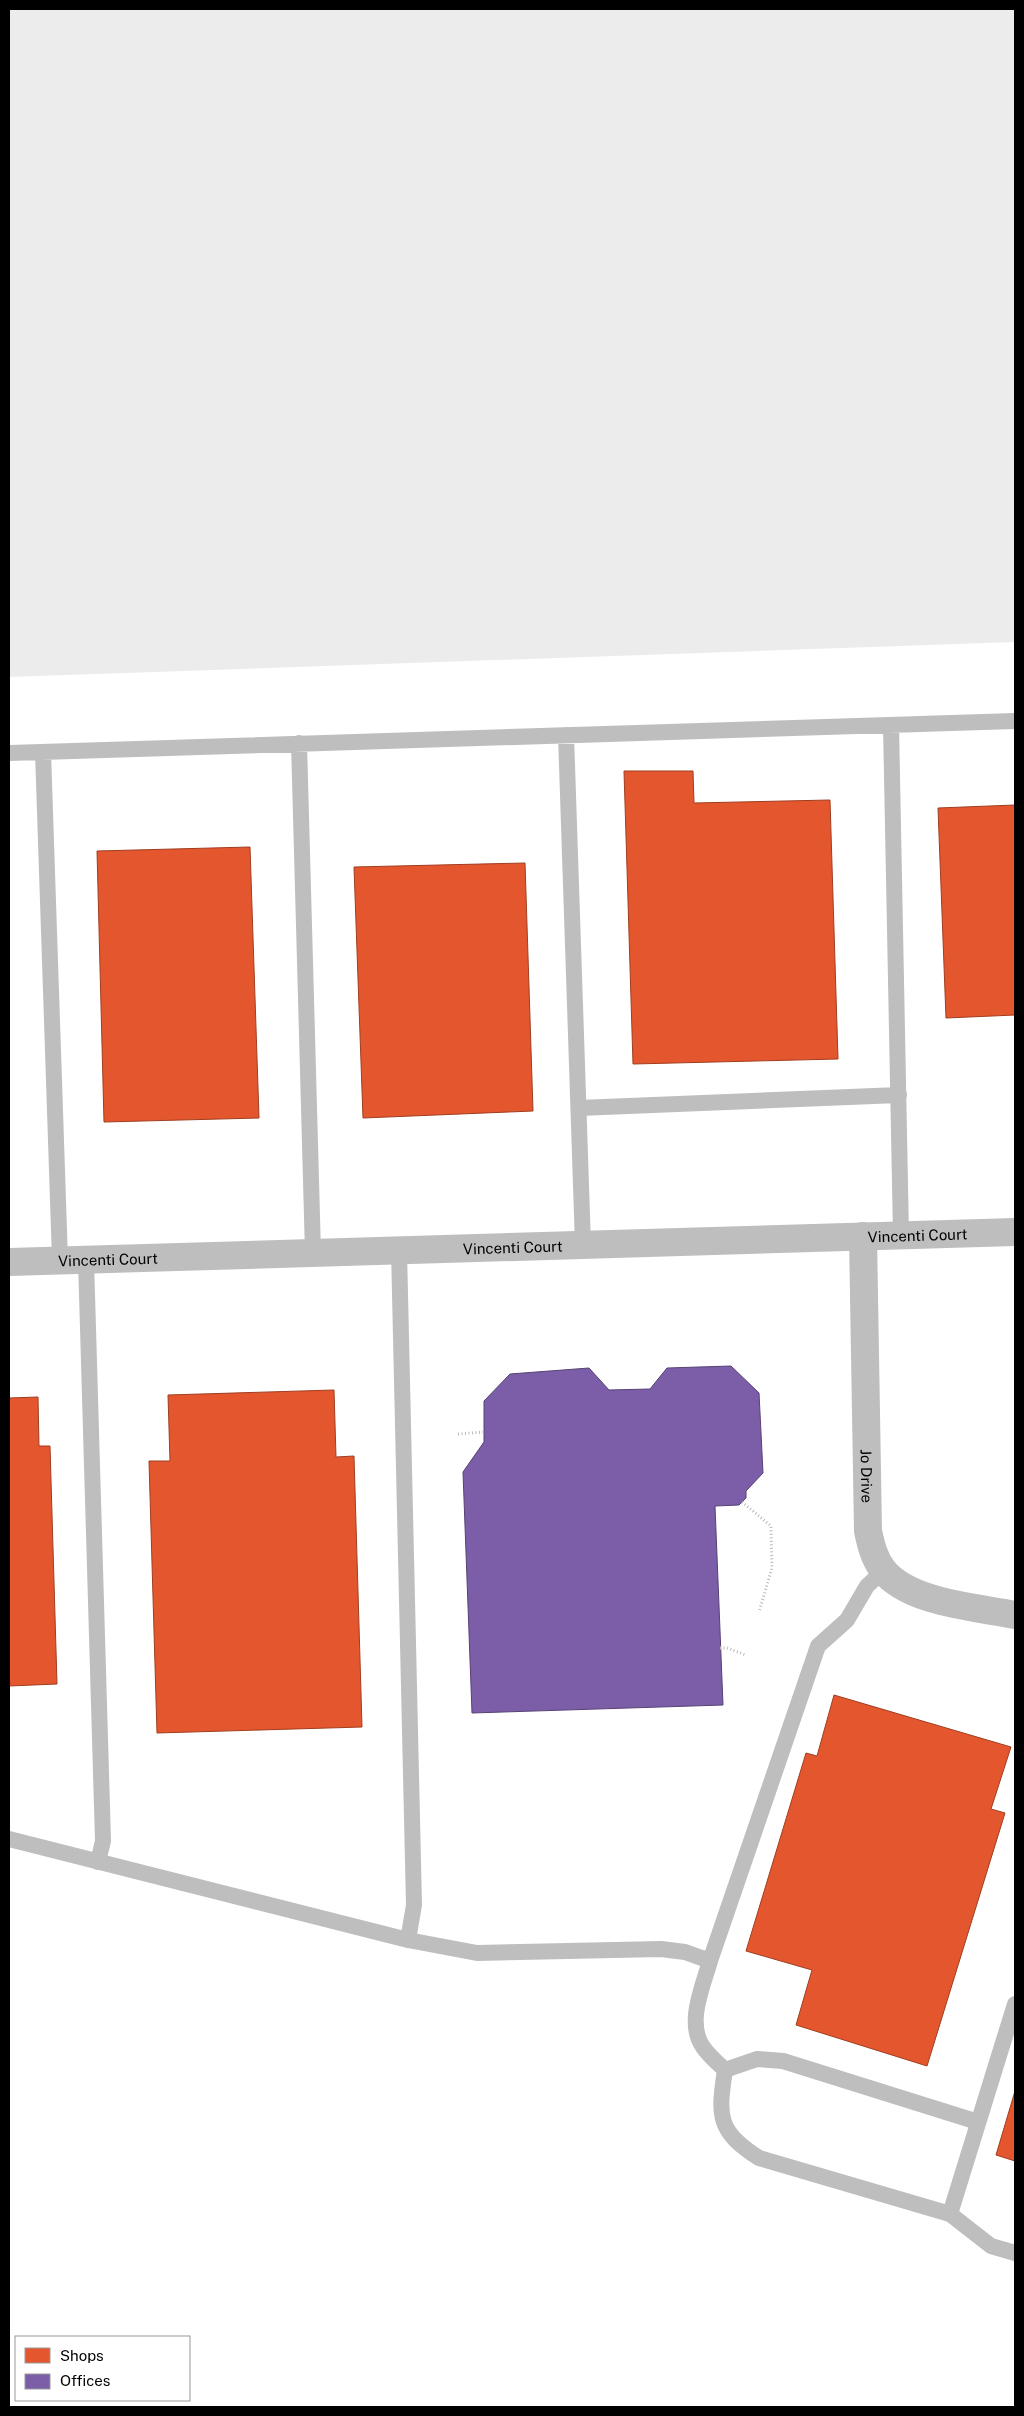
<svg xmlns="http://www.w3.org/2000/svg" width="1024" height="2416" viewBox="0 0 1024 2416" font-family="'Public Sans',sans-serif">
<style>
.green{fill:#ececec}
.shops{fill:#e4572e;stroke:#a03d20}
.offices{fill:#7b5ea7;stroke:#564275}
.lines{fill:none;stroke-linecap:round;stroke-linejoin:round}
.path{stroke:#b9b9b9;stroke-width:3;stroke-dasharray:1 2.5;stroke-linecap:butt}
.lane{stroke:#bebebe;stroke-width:16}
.street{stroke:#bebebe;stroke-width:28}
.labels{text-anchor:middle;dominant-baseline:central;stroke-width:5;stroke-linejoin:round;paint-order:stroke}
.street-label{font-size:15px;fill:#000;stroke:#fff}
</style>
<rect width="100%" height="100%" fill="#fff"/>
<path class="green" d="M9,9H1015V642L9,677Z"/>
<path class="shops" d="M624,771H693L694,803L830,800L838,1059L633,1064Z
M1015,805V1015L946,1018L938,808Z
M250,847L259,1118L104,1122L97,851Z
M525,863L533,1111L363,1118L354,867Z
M334,1390L336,1457L354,1456L362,1727L157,1733L149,1461H170L168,1395Z
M38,1397L39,1446H50L57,1684L9,1686V1398Z
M834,1695L1011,1747L991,1809L1005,1813L927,2066L796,2025L812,1970L746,1951L806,1753L817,1756Z
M1015,2091V2161L996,2155Z"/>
<path class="offices" d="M731,1366L759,1393L763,1473L746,1491V1498L739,1505L715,1506L723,1705L472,1713L463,1472L484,1442V1401L510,1374L589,1368L609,1390L650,1389L667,1368Z"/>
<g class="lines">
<path class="path" d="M458,1434L484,1432
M742,1502L771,1526L772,1568L759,1612
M720,1648H727L746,1655"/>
<path class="lane" d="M891,725L901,1235
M566,735L583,1245
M299,743L313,1253
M43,752L60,1260
M9,753L1015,721
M579,1108L899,1095
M399,1250L414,1905L408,1940
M86,1260L103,1841L98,1862
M883,1571L867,1586L847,1620L818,1646L710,1961C703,1986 686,2023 703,2047C709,2056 718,2063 725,2070C718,2116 717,2131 759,2158L950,2214L991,2246L1015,2253
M9,1839L408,1940L477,1953L661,1949L685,1952L710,1961
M725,2070L757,2059L783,2061L978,2122
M950,2214L1015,2004"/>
<g class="street">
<path id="s1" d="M863,1236L868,1531C871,1545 874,1558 883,1570C909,1603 976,1607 1015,1615"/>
<path id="s2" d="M9,1262L1015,1232"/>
</g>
</g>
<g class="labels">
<g class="street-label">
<text stroke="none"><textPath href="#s2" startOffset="909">Vincenti Court</textPath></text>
<text stroke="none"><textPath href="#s2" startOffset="504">Vincenti Court</textPath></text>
<text stroke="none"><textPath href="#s2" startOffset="99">Vincenti Court</textPath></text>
<text stroke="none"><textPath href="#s1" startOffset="240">Jo Drive</textPath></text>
</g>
</g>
<rect width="1024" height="2416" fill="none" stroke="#000000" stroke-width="20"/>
<rect x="15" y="2336" width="175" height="65" fill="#ffffff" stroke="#999999"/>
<rect x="25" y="2348" width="25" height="15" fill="#e4572e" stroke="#999999"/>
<text x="60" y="2361" font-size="15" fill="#000000">Shops</text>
<rect x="25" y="2374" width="25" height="15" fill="#7b5ea7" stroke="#999999"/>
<text x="60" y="2386" font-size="15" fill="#000000">Offices</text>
</svg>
